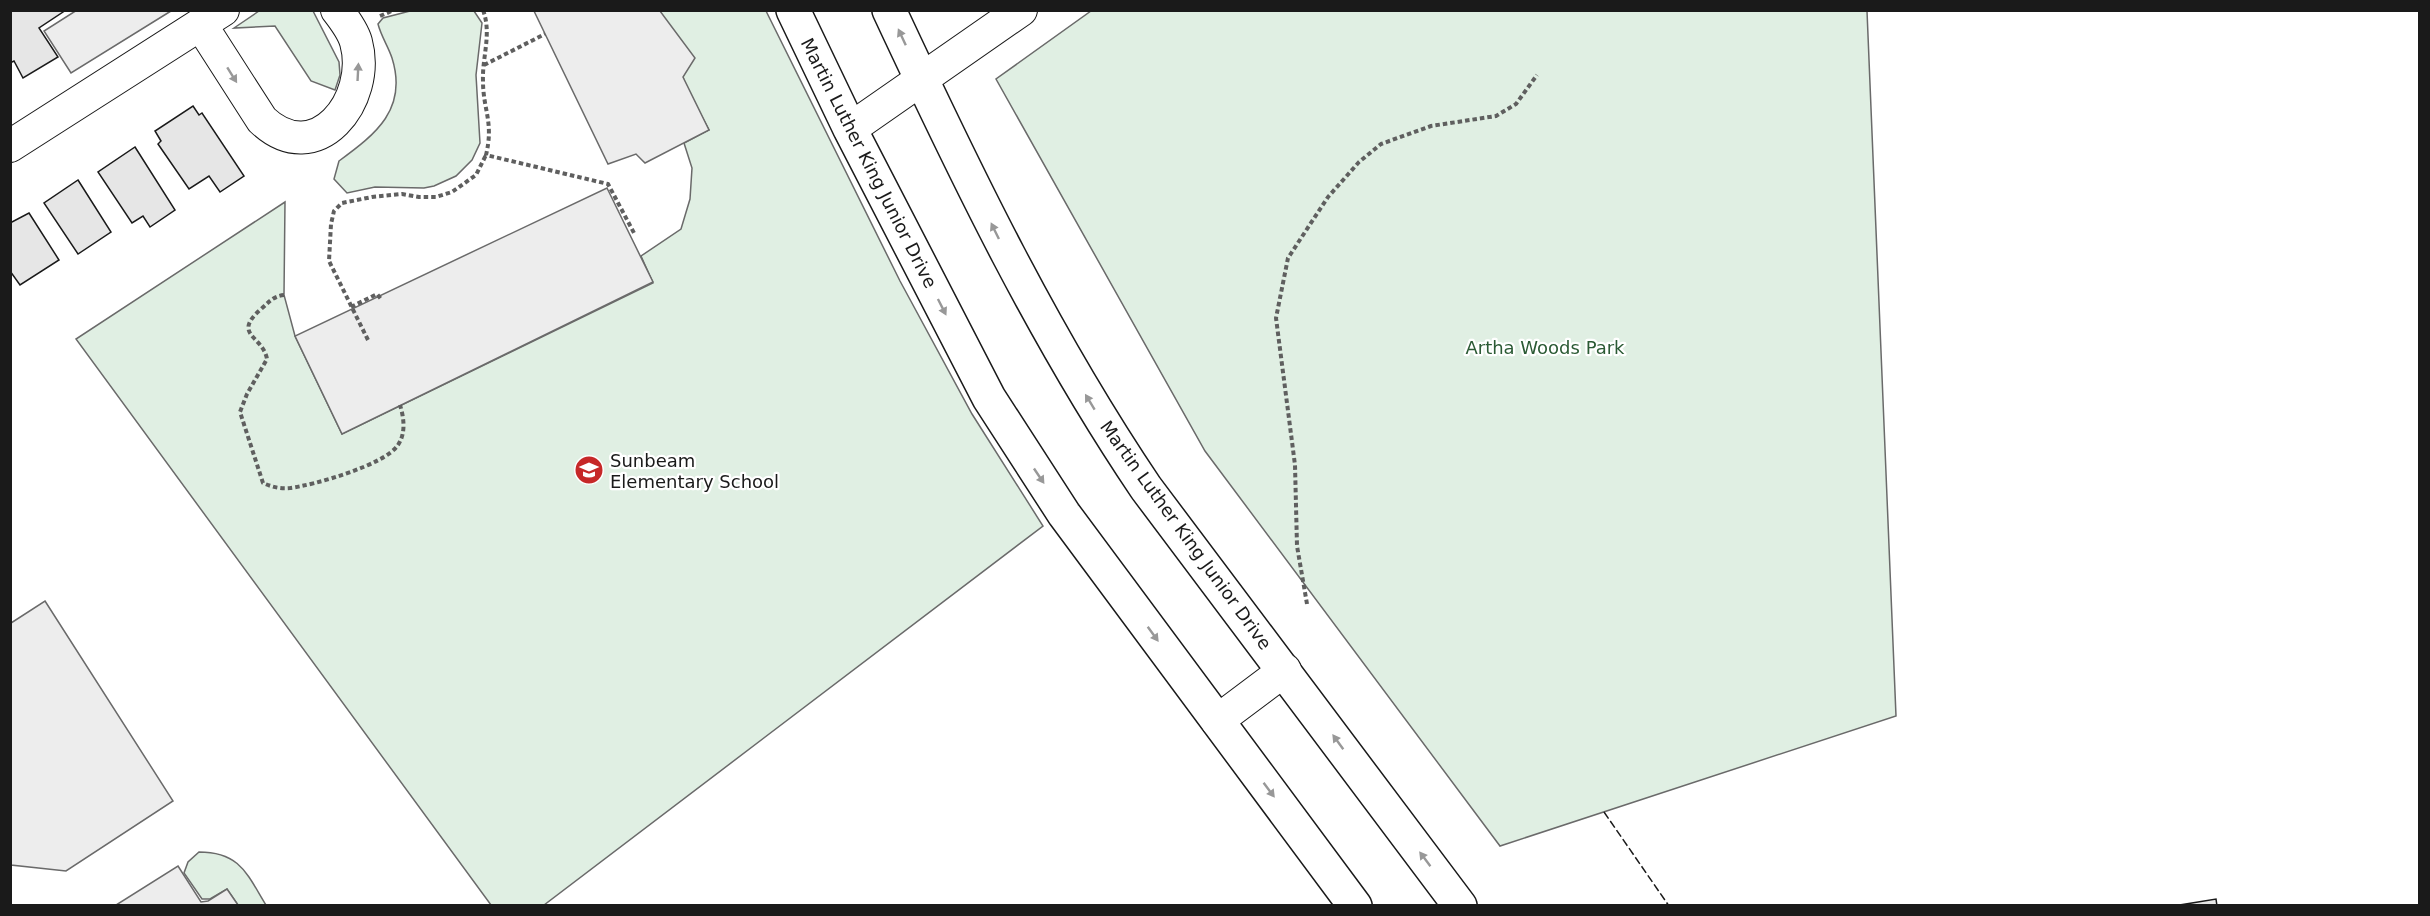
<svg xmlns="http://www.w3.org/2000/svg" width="2430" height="916" viewBox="0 0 2430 916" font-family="'DejaVu Sans',sans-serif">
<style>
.green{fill:#e0efe3;stroke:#6a6a6a;stroke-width:1.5}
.parking{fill:#ededed;stroke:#6a6a6a;stroke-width:1.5}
.building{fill:#e6e6e6;stroke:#1a1a1a;stroke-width:1.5}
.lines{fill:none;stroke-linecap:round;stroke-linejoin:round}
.street-casing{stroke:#1a1a1a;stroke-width:34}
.secondary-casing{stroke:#1a1a1a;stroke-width:36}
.path{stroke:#5f5f5f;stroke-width:4;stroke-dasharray:4.5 3;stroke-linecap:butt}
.street{stroke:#fff;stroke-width:32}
.secondary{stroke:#fff;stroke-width:33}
.fence{stroke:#1a1a1a;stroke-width:1.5;stroke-dasharray:8 3;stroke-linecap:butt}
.oneway{fill:#989898}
.labels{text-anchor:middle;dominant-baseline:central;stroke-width:4.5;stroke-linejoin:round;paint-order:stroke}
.street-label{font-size:18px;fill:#1a1a1a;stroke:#fff}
.park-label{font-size:18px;fill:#2b5a34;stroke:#fff}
.poi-label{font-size:18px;fill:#1a1a1a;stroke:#fff;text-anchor:start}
</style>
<rect width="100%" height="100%" fill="#fff"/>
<path class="green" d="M259,11H313L339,62L340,75L335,90L311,81L275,26L234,28Z
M410,11H474L482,23L476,75L480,143L472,160L456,176L434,186L424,188L375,187L347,193L334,179L339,161C376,134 408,109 392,58C388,46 381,36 378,24L383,18Z
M660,11H766L900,281L972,414L1043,526L544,905H491L76,339L285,202L284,295L295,336L342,434L653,283L641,256L681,229L690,199L692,168L684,143L709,130L685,85L683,77L685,70Z
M1091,11H1867L1896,716L1500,846L1205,451L996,79Z
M199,852C240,852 247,874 266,905H238L227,889L210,899H202L184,873L188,862Z"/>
<path class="parking" d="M77,10H171V11L71,73L44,31Z
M534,11H660L695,58L683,77L709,130L645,163L636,154L608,164Z
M607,188L653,282L342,434L295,336Z
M45,601L173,801L66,871L11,865V623Z
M178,866L201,902L208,901L227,889L238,905H116Z"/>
<path class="building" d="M10,10H66L39,28L58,57L23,78L14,61L10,63Z
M193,106L199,115L202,113L244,176L220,192L209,176L189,189L158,144L161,141L155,131Z
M135,147L175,210L150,227L143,216L132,223L98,172Z
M78,180L111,232L78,254L44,203Z
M29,213L59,260L20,285L10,271V223Z
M2216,899L2217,906H2180V905Z"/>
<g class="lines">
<g class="street-casing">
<path id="street" d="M201,25L262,120C316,171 372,100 356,42C353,31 344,19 337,10
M850,129L1021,10
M10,146L223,10
M1217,721L1285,670"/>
</g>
<g class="secondary-casing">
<path id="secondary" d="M793,10L850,129L989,398L1064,514L1355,906
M889,10C966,175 1044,337 1146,488L1460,906"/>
</g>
<path class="path" d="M483,10C492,34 482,57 483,81C483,110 494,122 486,155L608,184L634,233
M380,16L394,10
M484,65L545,34
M284,295C273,296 268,303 260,310C232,335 263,336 267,359L247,394L240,412L263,483C272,487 280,489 290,488C314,485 385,465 398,445C406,433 404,418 400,405
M351,307L377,294L381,299
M368,340L329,261L331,224L334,211L342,203L372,197L402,194L419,197H436L452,192L476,175L486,155
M1307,604L1297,546L1295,465L1276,318L1288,258L1328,197L1359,162L1381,144L1431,126L1496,116L1516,104L1537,75"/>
<use href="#street" class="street"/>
<use href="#secondary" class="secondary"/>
<path class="fence" d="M1604,812L1669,906"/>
</g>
<defs><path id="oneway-solid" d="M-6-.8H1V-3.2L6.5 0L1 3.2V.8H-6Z" transform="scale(1.5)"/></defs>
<g class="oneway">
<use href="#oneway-solid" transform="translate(902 37) rotate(-115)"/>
<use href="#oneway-solid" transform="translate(358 72) rotate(-87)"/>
<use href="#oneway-solid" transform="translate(232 75) rotate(58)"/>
<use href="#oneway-solid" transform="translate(995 231) rotate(-116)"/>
<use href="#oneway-solid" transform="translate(942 307) rotate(63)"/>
<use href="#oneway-solid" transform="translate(1090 402) rotate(-121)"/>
<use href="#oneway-solid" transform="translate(1039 476) rotate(56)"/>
<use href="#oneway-solid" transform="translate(1153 634) rotate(54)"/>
<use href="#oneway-solid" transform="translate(1338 742) rotate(-126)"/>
<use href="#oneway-solid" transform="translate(1269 790) rotate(53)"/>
<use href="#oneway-solid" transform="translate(1425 859) rotate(-127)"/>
</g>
<defs>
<g id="school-disc" transform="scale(1.5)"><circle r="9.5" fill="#c62828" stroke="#fff"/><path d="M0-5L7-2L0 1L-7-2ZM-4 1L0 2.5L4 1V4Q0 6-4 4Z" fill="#fff"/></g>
</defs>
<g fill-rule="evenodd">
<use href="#school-disc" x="589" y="470"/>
</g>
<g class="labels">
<g class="street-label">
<text transform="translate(869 163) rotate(63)">Martin Luther King Junior Drive</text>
<text transform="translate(1186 535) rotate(54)">Martin Luther King Junior Drive</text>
</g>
<g class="park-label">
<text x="1545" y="347">Artha Woods Park</text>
</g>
<g class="poi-label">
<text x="610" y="460">Sunbeam<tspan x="610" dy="21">Elementary School</tspan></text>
</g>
</g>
<rect width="2430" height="916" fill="none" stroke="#1a1a1a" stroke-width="24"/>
</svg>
